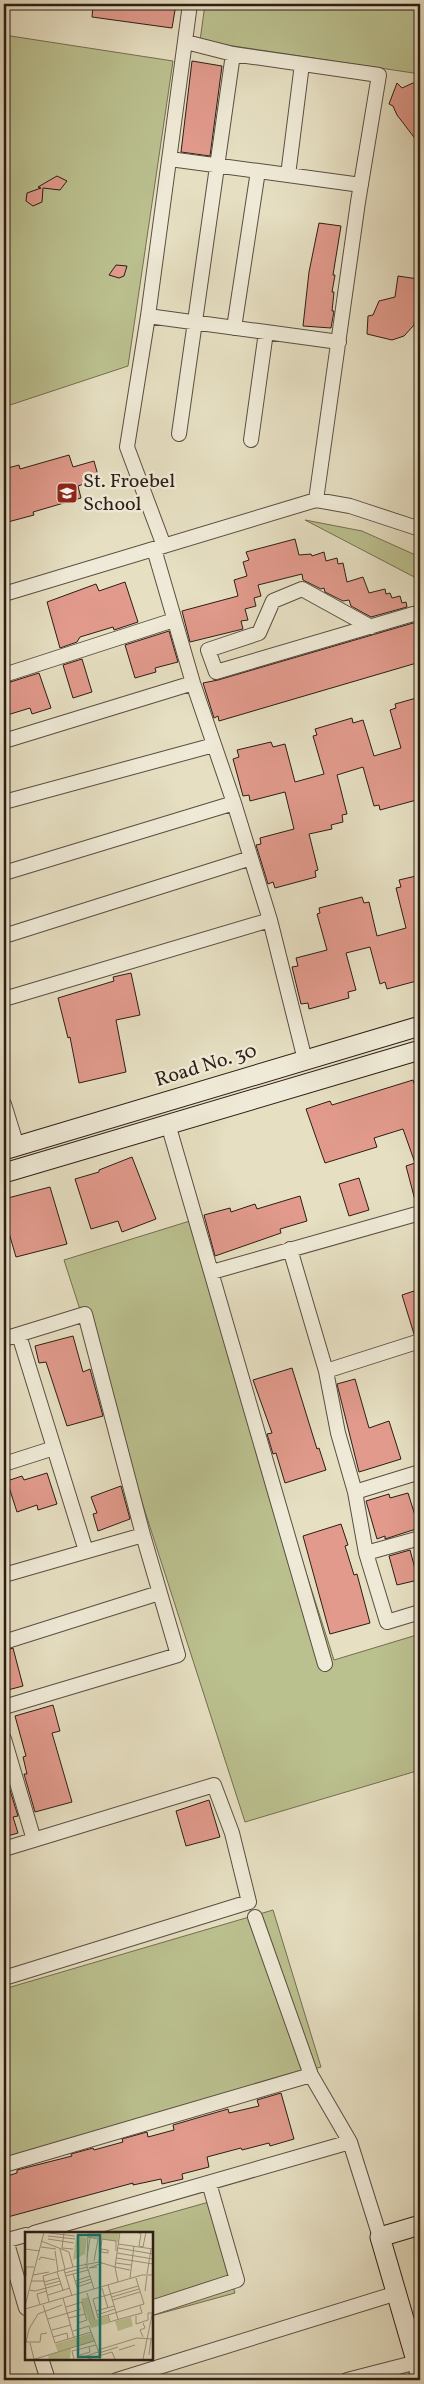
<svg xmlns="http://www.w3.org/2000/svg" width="424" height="2384" viewBox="0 0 424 2384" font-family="Vollkorn,serif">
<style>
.green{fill:#bbc08f;stroke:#746e52}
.building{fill:#e19a8c;stroke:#2c1d16}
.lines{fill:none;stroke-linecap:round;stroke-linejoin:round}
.street-casing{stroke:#5a4e41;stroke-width:16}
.secondary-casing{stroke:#2c1d16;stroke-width:21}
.street{stroke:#efead7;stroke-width:14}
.secondary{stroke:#efead7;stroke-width:19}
.labels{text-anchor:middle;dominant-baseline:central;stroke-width:5;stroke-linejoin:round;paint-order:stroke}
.poi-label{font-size:20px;fill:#2c1d16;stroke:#efead7;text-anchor:start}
.street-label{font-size:20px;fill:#2c1d16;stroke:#efead7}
.inset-road{fill:none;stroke:#9c917d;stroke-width:1}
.view{fill:#0f766e;fill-opacity:0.15;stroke:#0f766e;stroke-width:2.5}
.inset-edge{fill:none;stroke:#2c1d16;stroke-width:2.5}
</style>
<rect width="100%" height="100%" fill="#e6dfc2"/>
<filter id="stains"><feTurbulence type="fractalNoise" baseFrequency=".004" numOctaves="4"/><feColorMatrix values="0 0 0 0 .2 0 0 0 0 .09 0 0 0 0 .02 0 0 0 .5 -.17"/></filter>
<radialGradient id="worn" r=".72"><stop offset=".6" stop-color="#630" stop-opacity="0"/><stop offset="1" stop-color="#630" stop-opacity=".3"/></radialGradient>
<path class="green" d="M205,4H420V74L200,41Z
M4,35L173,61L128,366L4,407Z
M305,520L362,531L420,557V580Z
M193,1220L334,1660L420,1634V1770L245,1822L64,1260Z
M273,1910L321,2067L4,2164V1989Z
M209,2202L235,2293L151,2316V2233H99Z"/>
<path class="building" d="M93,4H176L172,28L92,17Z
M192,61L222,66L210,156L181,152Z
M397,83L402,88L413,83L420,86V145L397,115L393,106L389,104Z
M57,176L67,181L60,190L43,188L42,202L33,206L26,201L27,193L41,188L38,187Z
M319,223L341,226L333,275H335L332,292H334L332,311H334L331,328L303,326L309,272Z
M116,265L127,266L124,276L119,278L109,275Z
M398,276L418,279L414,325L404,336L392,340L367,334L368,316L373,315L379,301L395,297Z
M69,455L73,467L94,461L99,479L78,486L81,498L33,512L34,515L4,523V469L19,465L20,469Z
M295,539L299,555L311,554L312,556L324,552L326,561L337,558L338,564L343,563L347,582L363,577L369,593L385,589L386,594L390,593L392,598L400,596L402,603L406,602L407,607L371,617L351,606L349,600L343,601L325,592L324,588L321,589L303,580L302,574L258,585L261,596L254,598L256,606L245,609L248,620L241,621L243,629L190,642L182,611L238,596L234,580L247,576L243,562L249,560L246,552Z
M125,582L138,622L114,630L113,627L80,637L77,642L60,648L47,602L96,584L99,591Z
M420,621V662L219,721L218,716L214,718L203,683L218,680Z
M169,631L178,662L155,668L156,672L135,678L125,645Z
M82,659L92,692L73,698L63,665Z
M39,673L51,708L32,714L30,708L4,716V684Z
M420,697V799L380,810L379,805L374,806L363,767L337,775L347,814L342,815L343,822L331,825L332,829L309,834L318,870L315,871L316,877L275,888L273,882L268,884L256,845L261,844L260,838L294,829L285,792L250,801L249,795L243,796L233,759L239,757L237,750L271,742L273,747L285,744L295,782L324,774L313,736L317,735L315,729L352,718L353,723L363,720L374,756L401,748L390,710L396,708L395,704Z
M420,875V980L387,989L385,982L380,984L370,947L346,953L356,990L348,992L349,998L309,1009L308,1003L301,1004L292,967L298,966L296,958L327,950L317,914L320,913L319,908L362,897L364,903L369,902L377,936L406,928L396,888L401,887L399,880Z
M131,973L140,1015L116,1020L126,1072L79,1083L70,1037L68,1038L58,998L114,981L113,977Z
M413,1080L420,1102V1204H416L406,1166L415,1163L403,1129L374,1138L377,1147L325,1163L306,1109L330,1101L332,1105Z
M132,1157L156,1219L122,1232L118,1221L91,1229L75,1179L99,1172V1170Z
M359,1178L369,1210L349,1216L339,1184Z
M50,1187L67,1244L16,1257L4,1216V1199Z
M300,1196L307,1221L280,1229L281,1233L215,1256L204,1215L230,1208L231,1212L255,1204L257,1209Z
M420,1289V1332L414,1334L402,1295Z
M73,1336L83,1372L90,1369L103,1416L67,1426L46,1362L39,1363L35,1346Z
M292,1368L317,1449L319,1448L326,1470L285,1483L276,1453L273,1454L267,1434L272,1433L253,1380Z
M355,1379L369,1428L389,1421L401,1459L359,1472L337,1384Z
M47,1473L57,1504L38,1510L37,1505L17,1512L7,1481L22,1476L24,1480Z
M121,1486L130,1519L98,1531L93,1514L97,1513L91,1497Z
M408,1493L419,1528L385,1539V1536L377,1539L366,1501L389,1494L390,1498Z
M341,1524L348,1545L345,1546L354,1575L357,1574L370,1623L330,1634L303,1536Z
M410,1550L418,1580L397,1585L389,1556Z
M13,1648L23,1686L4,1691V1651Z
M53,1705L60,1731L52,1733L72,1802L35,1812L24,1774H27L23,1757L26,1756L15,1716Z
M8,1784L18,1816L13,1817L18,1833L4,1837V1786Z
M209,1800L220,1837L186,1846L176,1811Z
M281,2093L294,2139L270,2146L269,2143L242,2150L241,2148L207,2157L209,2167L182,2174L183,2179L162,2184L161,2179L133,2185V2183L4,2218V2177L17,2173V2170L72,2156L71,2154L93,2148L94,2150L123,2142L122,2139L147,2132L148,2137L174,2130L173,2125L228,2109L229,2113L259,2106L257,2100Z"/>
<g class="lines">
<g class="street-casing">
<path id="street" d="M186,42L233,54L379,75L358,202L316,500
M170,159L361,185
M288,175L302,64
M148,316L339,342
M234,328L258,171
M179,434L233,54
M251,440L266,332
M164,546L127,447L148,316L190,4
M154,549L193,683L234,803L270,920L305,1060
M4,594L316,500L350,506L420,529
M371,627L302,589L273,601L259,633L208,650L216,672L420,612V610
M4,675L174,620
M4,741L193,683
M4,802L214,745
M4,873L234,803
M4,936L251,858
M4,999L270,920
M4,1104L17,1146
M168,1124L325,1664
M290,1249L326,1371L338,1433L355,1492L366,1553L387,1622L420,1612
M212,1272L420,1213
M19,1335L86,1551
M4,1339L85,1314L143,1535L4,1575
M326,1371L420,1341
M4,1464L54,1448
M355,1492L420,1472
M366,1553L420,1538
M4,1642L159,1593
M4,1707L178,1655L143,1535
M4,1739L34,1840
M4,1849L214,1785L232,1833L249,1902L4,1978
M255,1917L311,2075L350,2142L380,2237
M4,2165L311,2075
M34,2233L350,2142
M6,2240L26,2308
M4,2241L26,2235
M151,2308L237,2280L209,2183
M41,2358L48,2380
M117,2380L397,2293
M347,2380L417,2362"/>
</g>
<g class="secondary-casing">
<path id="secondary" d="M4,1150L420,1026
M4,1173L420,1050
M420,2225L380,2237L420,2374"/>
</g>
<use href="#street" class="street"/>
<use href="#secondary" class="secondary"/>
</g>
<defs>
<g id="school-square" transform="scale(1.125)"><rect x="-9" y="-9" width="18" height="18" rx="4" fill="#8f2418" stroke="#efead7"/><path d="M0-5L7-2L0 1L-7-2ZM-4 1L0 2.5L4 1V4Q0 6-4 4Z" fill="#fff"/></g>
</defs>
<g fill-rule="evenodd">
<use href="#school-square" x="67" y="493"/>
</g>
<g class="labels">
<g class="poi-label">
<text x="83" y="482">St. Froebel<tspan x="83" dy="23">School</tspan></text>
</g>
<g class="street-label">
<text transform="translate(206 1066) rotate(-17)">Road No. 30</text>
</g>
</g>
<g transform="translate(25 2232)">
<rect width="128" height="128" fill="#e6dfc2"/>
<path d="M64,0H94L93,10L63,5ZM51,4L62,6L60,22L48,28ZM63,65L70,88L82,84L85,91L66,96L56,67ZM106,85L108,94L93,99L90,89ZM67,101L70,109L46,116L45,127H24L23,123L33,120L30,112Z" fill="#bbc08f"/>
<path class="inset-road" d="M39,0L37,16L48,17M95,0L90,35L105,38M112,0L116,2L114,14L118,15L121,0M24,1L50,4M23,4L50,7M63,5L73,7L69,29M23,7L49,11M93,12L128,17M16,15L31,17M93,16L128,22M0,17L15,19M35,17L40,37M76,17L83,18V21L76,20ZM30,19L33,39M92,21L128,27M62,25L65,6M91,26L128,32M14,28L16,25L30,28M74,30L77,7L91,9V19M61,31L69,57M62,31L63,0M91,31L106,33M48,35L74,30L90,35L93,50M72,35L64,36L77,31M39,38L47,64M32,40L38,58M40,41L62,35M48,42L63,38M122,42L126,17M8,43L24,40M1,44V35H9M41,44L48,42L54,62M105,46L109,14M6,49H19L18,44L48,35L44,20L16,9M19,49L24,70M50,49L65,44M19,50L34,46M51,52L66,47M20,53L35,49M83,53L93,87M52,55L67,50M77,56L83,76M4,58L10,59L36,52M120,59L122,44M62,61L70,88M86,62L113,54M23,63L45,56M87,65L114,57M38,66L49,106M68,67L73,86L119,72L111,46M68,67L86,62M88,68L115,60M15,73L12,62L22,59M18,73L30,111L66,100L64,94L48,99M0,74L19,0M41,75L57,70L60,82L44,86M0,77L117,43H128M71,79L89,74M72,83L90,77M83,83L85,90L91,88L117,81L115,74M111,84V92L123,88V81H127M23,87L56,77M53,91L62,88L60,82M27,98L46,93M66,100L73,118M28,105L42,101L43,107M118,105L115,98L120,96L118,91M1,110L4,97L13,82L37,73M1,110H15L16,102L22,101M5,111L9,127M94,118L110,113M74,121L93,115M55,123L65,120L64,115M124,123L126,107M56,126L73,120M10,127L69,109M49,127L47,119L71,113M63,127L87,120L90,127M75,127L73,118L112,106L128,107M118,127L128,78"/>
<path class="view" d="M53,3H75V125H53Z"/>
<rect width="128" height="128" class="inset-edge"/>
</g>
<rect width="424" height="2384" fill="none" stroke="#e6dfc2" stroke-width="20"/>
<rect x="5" y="5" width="414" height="2374" fill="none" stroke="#2c1d16" stroke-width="2.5"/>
<rect x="10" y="10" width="404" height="2364" fill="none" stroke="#2c1d16"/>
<rect width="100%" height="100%" filter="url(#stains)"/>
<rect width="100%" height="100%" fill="url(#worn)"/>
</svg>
